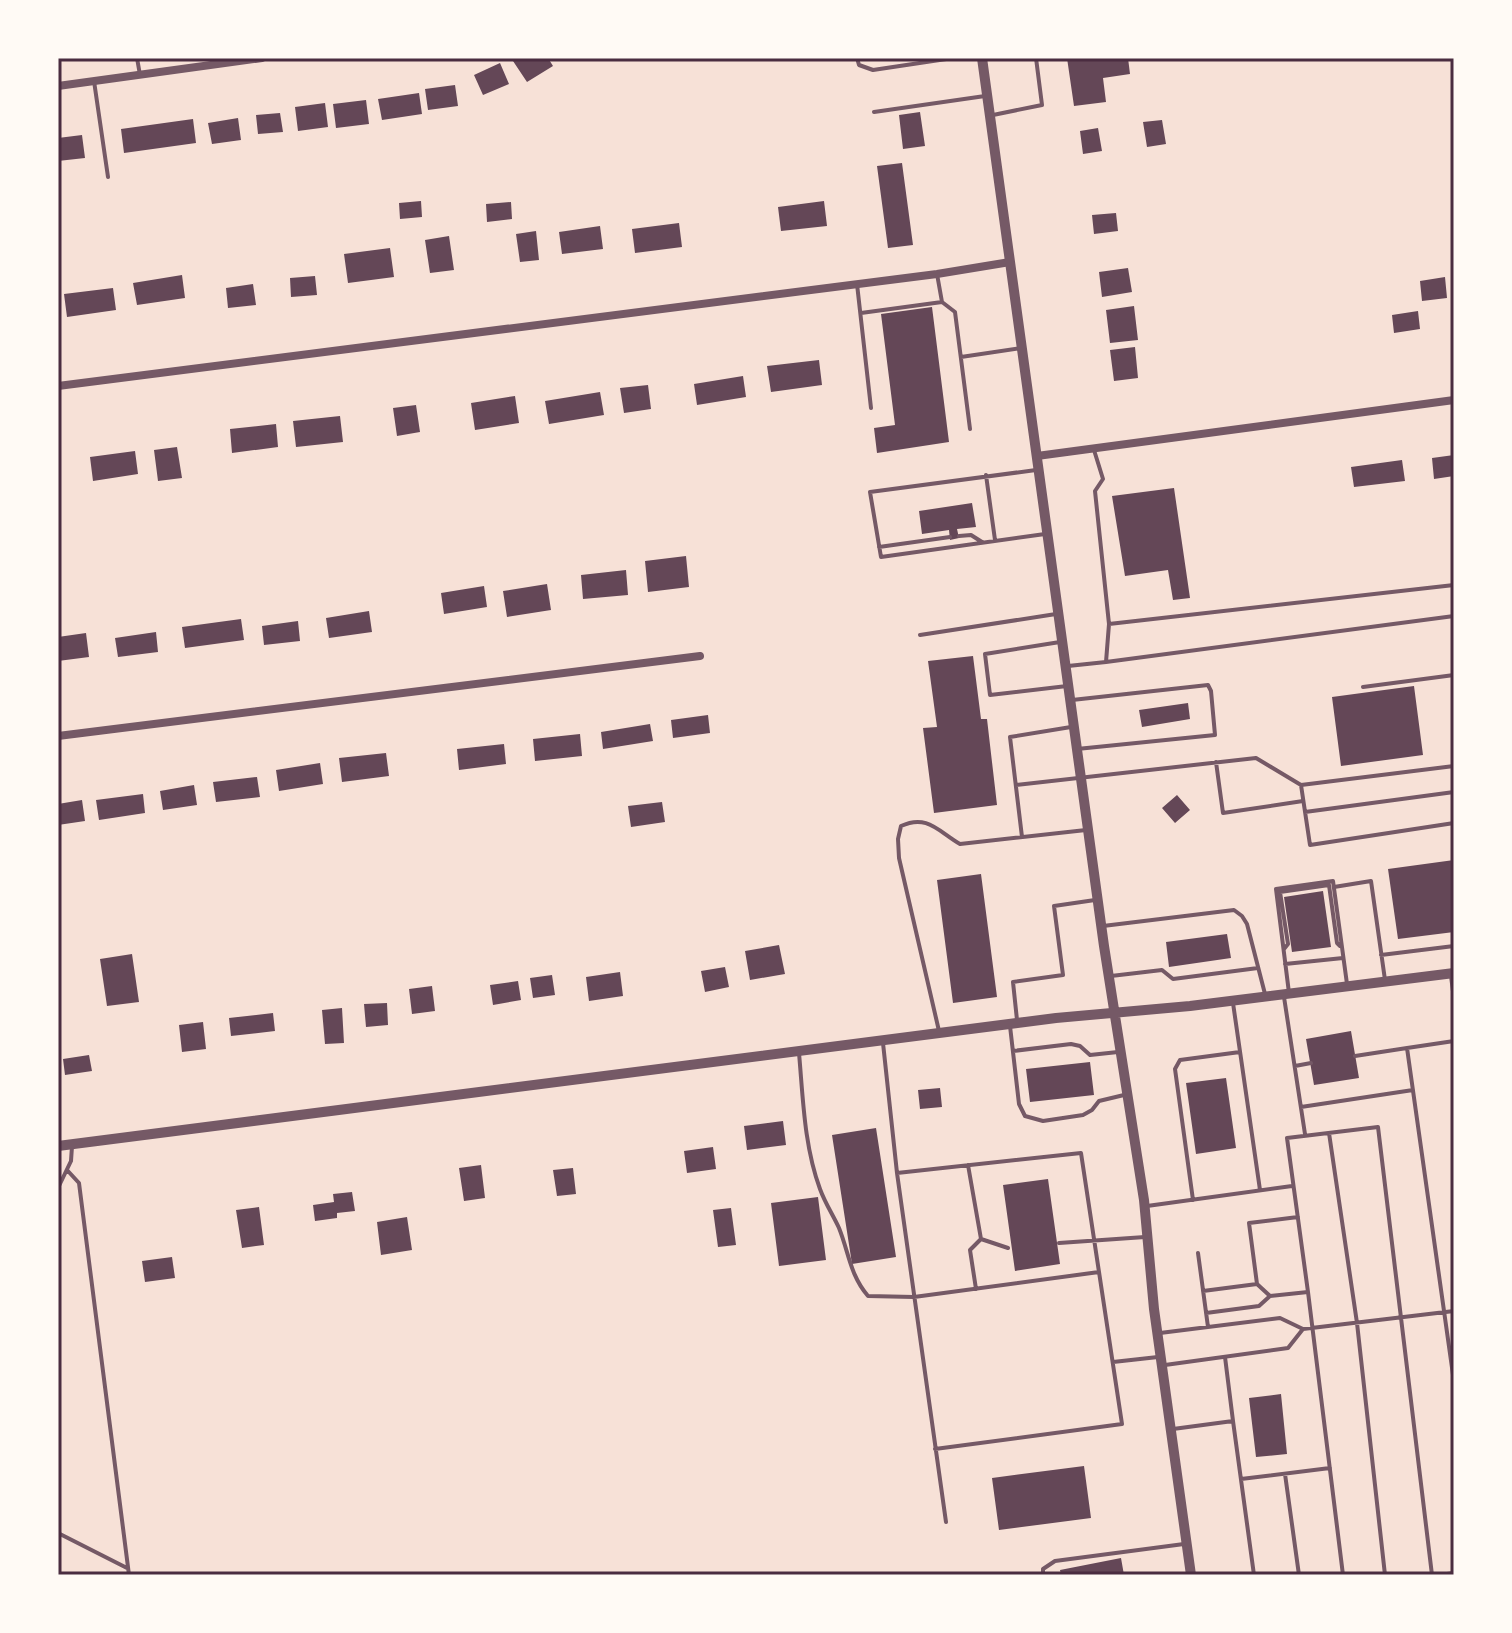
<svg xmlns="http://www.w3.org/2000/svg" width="1512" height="1633" viewBox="0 0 1512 1633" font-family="'Source Sans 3',sans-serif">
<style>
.building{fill:#644757}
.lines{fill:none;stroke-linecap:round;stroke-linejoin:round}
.service{stroke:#755966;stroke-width:4}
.minor{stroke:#755966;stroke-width:8}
.tertiary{stroke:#755966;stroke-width:10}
.neatline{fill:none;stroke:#4a2c40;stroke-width:3}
</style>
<rect width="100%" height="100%" fill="#f7e1d7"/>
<path class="building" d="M518,58H548L553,66L527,82L513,61Z
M1067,58H1100V61L1128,58L1130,74L1103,78L1106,102L1074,106Z
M500,63L509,84L483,95L474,75Z
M455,85L458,106L428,110L425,89Z
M419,93L422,114L382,120L378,99Z
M366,100L369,124L336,128L333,104Z
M325,103L328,127L298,131L295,107Z
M920,112L925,146L903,149L899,115Z
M280,113L283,132L258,134L256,115Z
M238,118L241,140L212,144L208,123Z
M193,119L196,143L124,153L121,129Z
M1162,120L1166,144L1147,147L1143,122Z
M1098,128L1102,151L1083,154L1080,131Z
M82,135L85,158L58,161V138Z
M902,163L913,245L888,248L877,166Z
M421,201L422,217L400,219L399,203Z
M824,201L827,226L781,231L778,207Z
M511,202L512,219L487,222L486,204Z
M1116,213L1118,231L1094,234L1092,215Z
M679,223L682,247L635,253L632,229Z
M600,226L603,249L562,254L559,232Z
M536,231L539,260L520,262L516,234Z
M449,236L454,270L430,273L425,240Z
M390,248L394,277L348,283L344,254Z
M1128,268L1132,292L1102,297L1099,272Z
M182,275L185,298L137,305L133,283Z
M315,276L317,295L291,297L290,278Z
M1445,277L1447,298L1422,301L1420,281Z
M253,284L256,305L228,308L226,288Z
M113,288L116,310L67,317L64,294Z
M1134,306L1138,340L1110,343L1106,310Z
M932,307L949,442L877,453L874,428L895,425L881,314Z
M1418,311L1420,329L1394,333L1392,315Z
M1135,347L1138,378L1114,381L1110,350Z
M819,360L822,385L771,392L767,366Z
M743,376L746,397L697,405L694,384Z
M648,385L651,409L624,413L620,388Z
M600,392L604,415L549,424L545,401Z
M515,396L519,423L475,430L471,403Z
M416,405L420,432L397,436L393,408Z
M340,416L343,442L296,447L293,421Z
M276,424L278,447L232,453L230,429Z
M177,447L182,478L158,481L154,450Z
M135,451L138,474L93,481L90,457Z
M1454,455V476L1434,479L1432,458Z
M1402,460L1405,481L1354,487L1351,467Z
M1174,488L1190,598L1173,600L1168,570L1125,576L1112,496Z
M972,503L976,527L957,529L959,538L950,540L949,530L922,534L919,511Z
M686,556L689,587L648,592L645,561Z
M626,570L628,595L583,599L581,575Z
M547,584L551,610L507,617L503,591Z
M484,586L487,607L444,614L441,593Z
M369,611L372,632L329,638L326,618Z
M241,619L244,640L185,648L182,627Z
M298,621L300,641L264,645L262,626Z
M156,632L158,652L118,657L115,638Z
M86,633L89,657L58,661V637Z
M973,656L981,719H987L997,805L934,813L923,728L937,727L928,661Z
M1414,686L1423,755L1341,766L1332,697Z
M1188,703L1190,719L1142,727L1139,710Z
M708,715L710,733L673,738L671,720Z
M650,724L653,741L603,749L601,732Z
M580,734L582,756L535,761L533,739Z
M504,744L506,764L459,770L457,749Z
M386,753L389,776L342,782L339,758Z
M320,763L323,784L279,791L276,770Z
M257,777L260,797L216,802L213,782Z
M194,785L197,805L163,810L160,791Z
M143,794L145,813L99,820L96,800Z
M1177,795L1190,810L1175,823L1162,808Z
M82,800L85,821L58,825V804Z
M662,802L665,822L631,827L628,806Z
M1454,860V932L1398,939L1388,869Z
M981,874L997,997L953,1003L937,880Z
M1323,891L1331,947L1292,952L1284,897Z
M1227,934L1231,958L1169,967L1166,942Z
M779,945L785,974L750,980L745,951Z
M132,954L139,1002L107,1006L100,959Z
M725,967L729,987L705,992L701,971Z
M620,972L623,996L589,1001L586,977Z
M552,975L555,995L533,998L530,978Z
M518,981L521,1000L493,1005L490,985Z
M432,986L435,1011L412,1014L409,989Z
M387,1003L388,1025L366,1027L364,1004Z
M342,1008L344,1043L325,1044L322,1010Z
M273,1013L275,1031L231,1036L229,1018Z
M203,1022L206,1049L182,1052L179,1025Z
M1351,1031L1359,1078L1314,1085L1306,1039Z
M89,1055L92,1071L65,1075L63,1059Z
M1090,1062L1094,1095L1030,1102L1026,1069Z
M1226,1078L1236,1148L1196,1154L1186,1083Z
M940,1088L942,1107L920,1109L918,1090Z
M783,1121L786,1145L747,1150L744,1126Z
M876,1128L896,1257L852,1264L832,1135Z
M713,1147L716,1169L687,1173L684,1151Z
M481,1165L485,1198L464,1201L459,1168Z
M573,1168L576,1194L557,1196L553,1170Z
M1048,1179L1060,1264L1015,1271L1003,1185Z
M352,1192L355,1211L337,1213V1218L315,1221L313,1205L334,1202L333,1194Z
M818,1197L826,1260L779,1266L771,1203Z
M259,1207L264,1245L242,1248L236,1210Z
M731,1208L736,1245L718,1247L713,1210Z
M407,1217L412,1250L381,1255L377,1222Z
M172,1257L175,1278L145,1282L142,1261Z
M1281,1394L1287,1454L1256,1457L1249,1398Z
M1084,1466L1091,1518L999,1530L992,1478Z
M1121,1558L1124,1575H1061L1060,1570Z"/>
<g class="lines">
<path class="service" d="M137,58L140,75
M857,58L859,65L873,70L953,58
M94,81L108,177
M874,112L985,96
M993,115L1042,105L1036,58
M857,284L871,408
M942,302L955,312L970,429
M861,313L942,302L937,274
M961,357L1022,348
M1036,470L870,492L881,557L1045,534
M986,475L995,540
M959,536L971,535L982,542
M879,547L950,537
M1109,624L1454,585
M920,635L1056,614
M1060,642L985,654L990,695L1067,686
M1106,662L1454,616
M1068,666L1106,662L1109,624L1095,491L1103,479L1094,450
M1363,687L1454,675
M1072,700L1208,685L1211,691L1215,735L1077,749
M1216,762L1223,813L1303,801
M1016,785L1256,758L1301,785L1454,766
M1301,785L1310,845L1454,823
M1305,812L1454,792
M1022,837L1010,737L1071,727
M1334,887L1371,881L1385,980
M1103,926L1234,910L1242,916L1247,924L1265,994
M1284,949L1288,944L1280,892L1329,885L1337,943L1340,946
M1381,955L1454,946
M1285,964L1343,958
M1111,976L1162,970L1173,979L1258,968
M1451,976L1454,999
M1289,993L1276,889L1333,881L1347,984
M1284,997L1305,1134
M1233,1003L1260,1190
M1017,1020L1013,982L1063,975L1054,906L1095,900
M1010,1026L1019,1104L1025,1116L1043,1121L1083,1115L1092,1110L1099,1101L1124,1095
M939,1031L899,858L898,839L901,826C927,814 938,831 960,844L1086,830
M1454,1041L1407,1048L1454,1382
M883,1043L897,1173L946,1522
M1013,1051L1071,1044L1080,1046L1090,1055L1118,1052
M799,1053C803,1097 804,1146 820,1189C825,1203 833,1215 839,1228C849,1253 850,1275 868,1296L914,1297L1099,1272
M1355,1056L1407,1048
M1295,1066L1311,1063
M1301,1107L1413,1090
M1329,1133L1357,1323L1385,1575
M968,1165L981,1239L1008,1248
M67,1170L79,1183L129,1575
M897,1173L1081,1153L1122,1424L935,1449
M58,1188L71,1161L72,1146
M1193,1200L1175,1069L1180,1060L1240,1052
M1147,1206L1292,1186
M1059,1243L1145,1237
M1198,1253L1208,1327
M1257,1284L1249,1223L1298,1217
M976,1289L970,1250L981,1239
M1203,1291L1257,1284L1270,1296
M1308,1292L1343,1575
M1206,1313L1259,1306L1270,1296L1308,1292L1287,1138L1378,1127L1432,1575
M1303,1329L1454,1311
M1160,1333L1280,1318L1303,1329L1288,1348L1165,1365
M1225,1357L1233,1421
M1113,1362L1158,1357
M1173,1429L1233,1421L1254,1575
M1285,1474L1299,1575
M1241,1479L1330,1468
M58,1533L127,1568
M1043,1575V1569L1055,1561L1184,1544
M1440,1575L1454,1573"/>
<path class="minor" d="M58,86L262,58
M58,386L937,274L1010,262
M1037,456L1454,400
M58,736L700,656"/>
<path class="tertiary" d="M982,58L1104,946L1144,1200L1154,1309L1191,1575
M58,1146L1056,1018L1190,1006L1454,973"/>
</g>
<rect width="1512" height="1633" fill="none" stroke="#fffaf5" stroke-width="120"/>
<rect x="60" y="60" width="1392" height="1513" class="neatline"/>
</svg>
